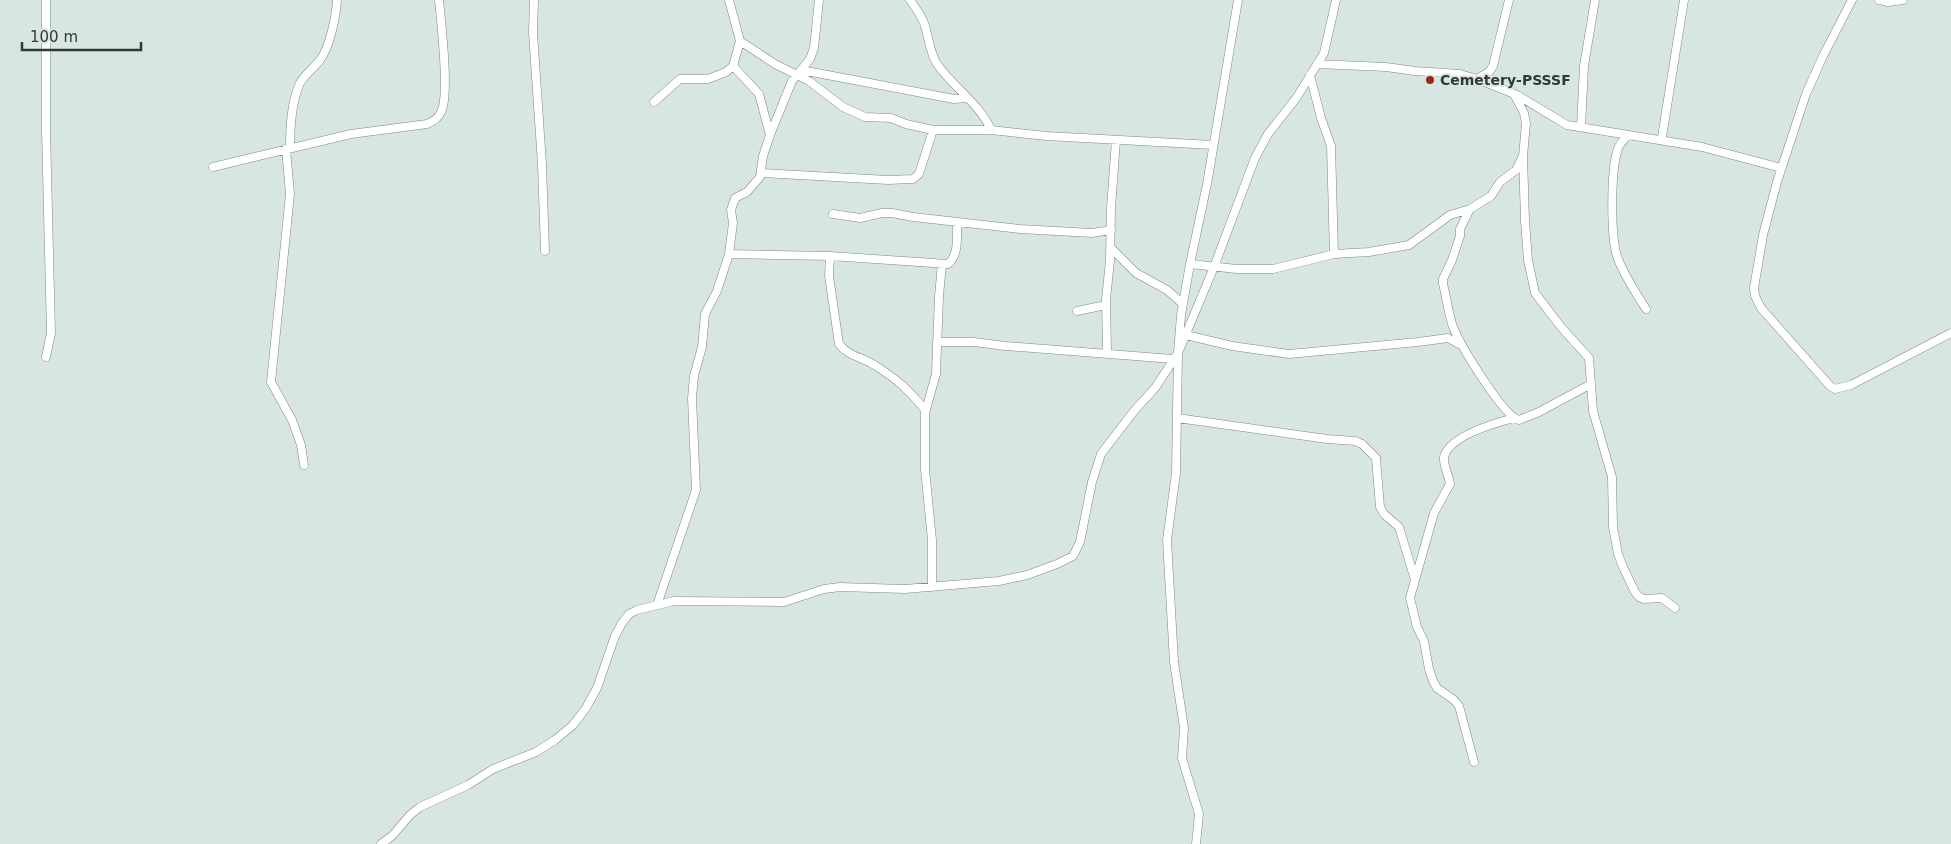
<svg xmlns="http://www.w3.org/2000/svg" width="1951" height="844" viewBox="0 0 1951 844" font-family="'DejaVu Sans',sans-serif">
<style>
.lines{fill:none;stroke-linecap:round;stroke-linejoin:round}
.minor-casing{stroke:#7c8986;stroke-width:9}
.minor{stroke:#fff;stroke-width:8}
.poi-dot{fill:#952b1a;stroke:#d8e6e3;stroke-width:2}
.labels{text-anchor:middle;dominant-baseline:central;stroke-width:4;stroke-linejoin:round;paint-order:stroke}
.poi-label{font-size:14px;font-weight:bold;fill:#333837;stroke:#d8e6e3;text-anchor:start}
</style>
<rect width="100%" height="100%" fill="#d8e6e3"/>
<g class="lines">
<g class="minor-casing">
<path id="minor" d="M46,0V131L51,333L46,357
M534,0L533,33L542,164L545,251
M910,0C915,7 921,15 924,23C929,37 929,51 937,64C953,87 980,104 991,130
M1852,0L1823,56L1806,94L1777,182L1763,235L1754,288L1755,296L1761,308L1830,386L1835,389L1851,385L1951,333
M1879,0L1888,2L1903,0
M740,41L775,64L809,81L843,107L865,117L891,118L906,124L933,130H991L1046,136L1213,145
M1317,64L1386,67L1415,71L1460,74L1477,79L1517,95L1567,125L1659,140L1662,137L1684,0
M733,66L759,94L770,135
M801,70L933,95L954,99L966,98
M1310,75L1321,118L1331,146L1334,254
M1477,79L1489,72L1493,66L1509,0
M1514,94L1524,113L1526,124L1523,156L1525,221L1528,260L1535,293L1561,327L1589,358L1593,411L1612,477L1613,527L1618,554L1623,567L1635,592L1639,597L1644,599L1662,598L1675,608
M654,102L680,79H708L726,72L733,66L740,41L729,0
M1581,127L1584,66L1595,0
M1627,136C1623,141 1618,145 1617,152C1611,172 1610,239 1618,259C1625,277 1636,293 1646,309
M1659,140L1702,147L1781,168
M290,148C290,127 291,103 300,83C305,74 314,68 320,60C330,47 336,16 337,0
M286,149L290,194L271,382L292,420L301,445L304,465
M213,167L351,134L427,124C433,121 438,119 441,112C450,96 441,21 439,0
M761,173L888,180L913,179L919,174L933,130
M1470,209L1460,229V236L1452,260L1443,279V284C1447,298 1448,315 1454,329C1461,346 1503,416 1519,420L1539,412L1591,384
M833,214L860,218L882,213H892L913,217L1020,229L1092,233L1111,230
M1111,248L1136,273L1167,290L1183,304
M729,254L830,256L948,264C959,256 957,235 957,222
M830,256L829,276L839,344C849,357 863,357 876,366C898,380 909,390 925,410
M1190,264L1237,269H1273L1334,254L1369,252L1409,245L1450,215L1470,209L1491,196L1500,182L1516,170L1522,158
M1077,311L1106,305
M1186,335L1232,346L1289,354L1418,342L1448,338L1461,345
M937,342H974L1005,346L1173,359
M1107,353L1106,299L1110,261L1111,208L1116,140
M1177,418L1327,439L1355,441L1362,444L1376,458L1380,507L1384,514L1399,527L1415,580
M932,587V540L925,469V413L936,374L939,296L942,264
M657,605L696,490L692,398L694,376L702,347L705,314L717,291L729,254L733,223L731,210L735,198L747,192L760,177L763,156L770,135L792,81L810,59L814,48L819,0
M1474,762L1459,706L1454,700L1437,688L1433,681L1429,669L1424,641L1417,627L1410,598L1434,513L1450,484C1449,475 1443,466 1444,457C1449,436 1495,423 1514,418
M381,844L392,836L410,815L420,807L468,785L493,769L536,752L555,740L573,725L586,708L597,688L615,636L622,623L629,614L637,610L674,601L784,602L824,589L840,587L905,589L999,581L1027,575L1057,564L1073,556L1080,542L1092,482L1101,454L1134,411L1155,388L1178,353L1214,267L1255,158L1268,134L1297,97L1324,53L1336,0
M1196,844L1199,814L1182,758L1184,728L1174,662L1167,540L1176,473L1178,353L1181,315L1190,264L1207,184L1238,0"/>
</g>
<use href="#minor" class="minor"/>
</g>
<circle class="poi-dot" cx="1430" cy="80" r="5"/>
<g class="labels">
<g class="poi-label">
<text x="1440" y="80">Cemetery-PSSSF</text>
</g>
</g>
<path d="M22 42v8h119v-8" fill="none" stroke="#333837" stroke-width="2.5"/>
<text x="30" y="42" font-size="15" fill="#333837" stroke="#d8e6e3" stroke-width="4" paint-order="stroke">100 m</text>
</svg>
